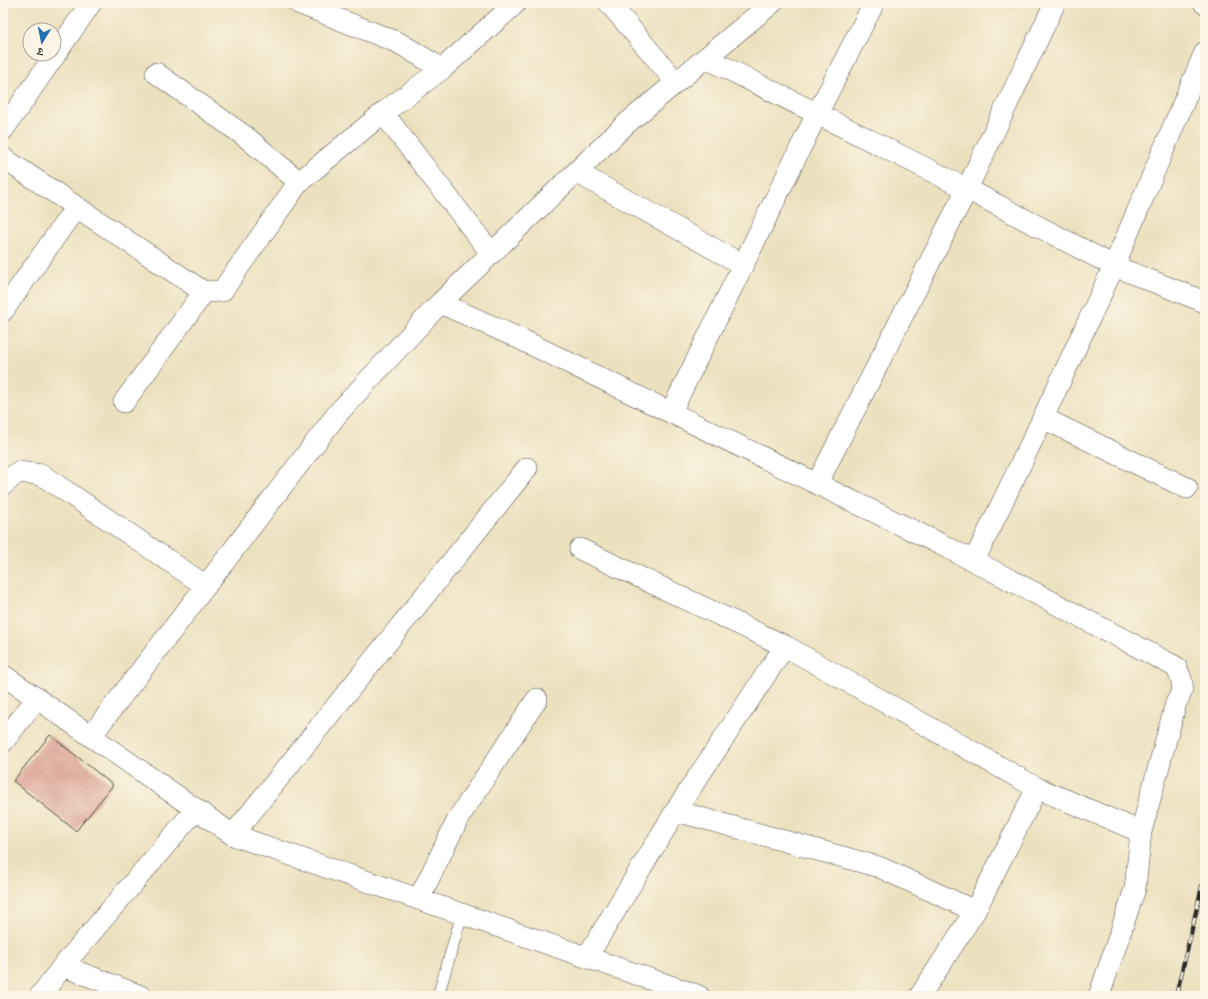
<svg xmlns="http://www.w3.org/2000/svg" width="1208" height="999" viewBox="0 0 1208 999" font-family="'IM FELL English','Noto Serif Devanagari',serif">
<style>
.building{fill:url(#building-hatch)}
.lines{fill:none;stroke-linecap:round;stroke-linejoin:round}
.service-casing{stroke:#484641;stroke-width:12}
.minor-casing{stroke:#484641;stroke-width:22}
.service{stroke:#fff;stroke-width:11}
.minor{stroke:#fff;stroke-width:21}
.rail-casing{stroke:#2b2b2b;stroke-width:4.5}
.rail{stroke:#fcf5e5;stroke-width:3;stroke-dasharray:9;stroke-linecap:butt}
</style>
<defs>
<pattern id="building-hatch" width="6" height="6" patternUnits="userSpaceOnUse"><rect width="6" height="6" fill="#e0a99a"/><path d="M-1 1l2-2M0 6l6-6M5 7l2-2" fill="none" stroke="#b68a7e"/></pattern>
</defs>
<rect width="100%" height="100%" fill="#fcf5e5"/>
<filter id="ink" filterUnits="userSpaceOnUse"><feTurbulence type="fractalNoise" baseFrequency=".025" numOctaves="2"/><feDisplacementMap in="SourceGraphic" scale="8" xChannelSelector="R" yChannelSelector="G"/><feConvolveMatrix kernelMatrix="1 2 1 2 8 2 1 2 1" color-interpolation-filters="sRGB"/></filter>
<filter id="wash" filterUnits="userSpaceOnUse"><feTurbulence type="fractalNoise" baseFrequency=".012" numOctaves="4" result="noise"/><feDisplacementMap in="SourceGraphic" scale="16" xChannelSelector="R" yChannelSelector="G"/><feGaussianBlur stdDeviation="0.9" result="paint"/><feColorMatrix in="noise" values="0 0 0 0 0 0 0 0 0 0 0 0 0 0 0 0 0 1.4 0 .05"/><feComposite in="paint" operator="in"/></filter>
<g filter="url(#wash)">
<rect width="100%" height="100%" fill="#ece1bf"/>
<g id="blocks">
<path class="building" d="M50,735L113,785L76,831L13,781Z"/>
</g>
</g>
<g filter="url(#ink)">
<use href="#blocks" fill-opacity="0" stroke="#484641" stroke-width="1"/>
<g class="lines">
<g class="service-casing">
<path id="service" d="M438,996L462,914"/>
</g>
<g class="minor-casing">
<path id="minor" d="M298,3L399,43L442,69
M609,3L676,82
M1204,3H1205
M706,58L967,189L1055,3
M156,73L246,137L299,182
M383,113L491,253
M3,130L91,3
M3,158L204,292L222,291L299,182L383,113L442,69L516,3
M576,172L743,265
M440,303L516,337L926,537L974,561L1176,667C1184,683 1185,688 1176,703L1141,832L1135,889L1099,996
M3,311L76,207
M124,402L204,292
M671,412L817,114L874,3
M1043,418L1187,488
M817,484L967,189L1114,266L1205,52
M3,485L18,472L42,475L206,586
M580,549L785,646
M974,561L1043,418L1114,266L1205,302
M3,675L233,835L699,996
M91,736L338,413L440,303L626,124L772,3
M3,742L37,698
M676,811L879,867L975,911
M233,835L527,468
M419,899L459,817L537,699
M587,957L680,804L785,646L1037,788
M40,996L63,966
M141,996L63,966L196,809
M920,996L975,911L1037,788L1141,832"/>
</g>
<use href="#service" class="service"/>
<use href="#minor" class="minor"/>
<g class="rail-casing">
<path id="rail" d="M1176,996L1205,874"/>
</g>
<use href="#rail" class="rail"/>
</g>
</g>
<rect width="1208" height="999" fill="none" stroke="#fcf5e5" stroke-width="16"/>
<g transform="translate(42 42) rotate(190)"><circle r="19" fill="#fcf5e5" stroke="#a8a49b"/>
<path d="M0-3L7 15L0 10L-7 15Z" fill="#1f6fb2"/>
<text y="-6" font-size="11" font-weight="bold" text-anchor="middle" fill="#2b2b2b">उ</text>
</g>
</svg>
